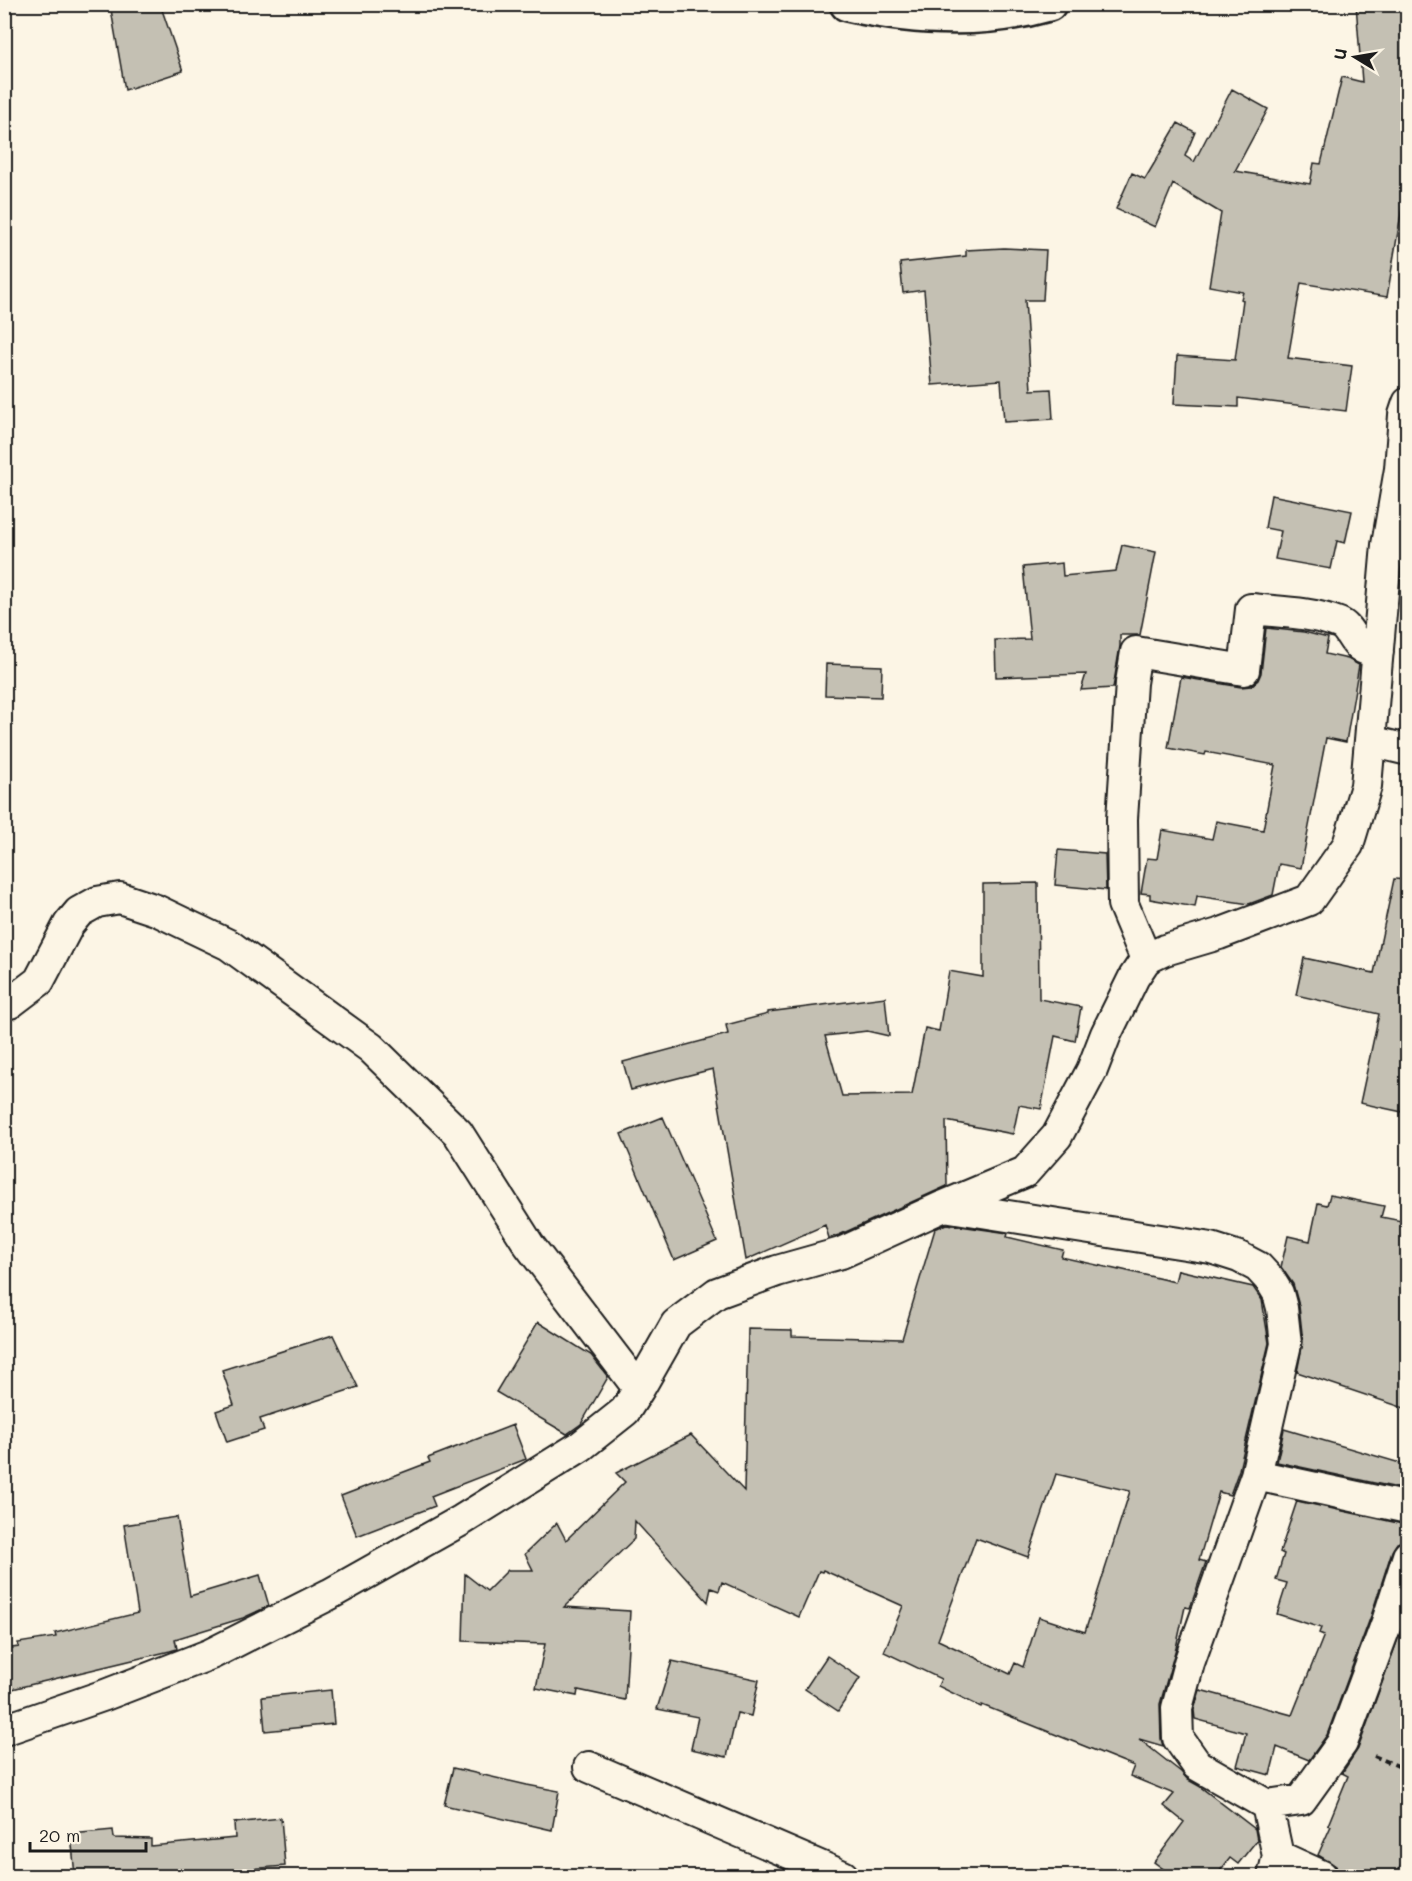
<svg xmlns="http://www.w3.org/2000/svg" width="1412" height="1881" viewBox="0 0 1412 1881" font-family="Mali,sans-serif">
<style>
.building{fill:#c4c0b3;stroke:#1c1c1c;stroke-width:1.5;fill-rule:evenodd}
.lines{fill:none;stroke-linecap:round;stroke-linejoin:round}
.minor-casing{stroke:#1c1c1c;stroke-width:34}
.primary-casing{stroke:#1c1c1c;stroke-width:38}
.path{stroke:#1c1c1c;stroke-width:4;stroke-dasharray:6 4.5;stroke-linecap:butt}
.minor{stroke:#fcf5e5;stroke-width:30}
.primary{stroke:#fcf5e5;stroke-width:33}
</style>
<rect width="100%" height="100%" fill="#fcf5e5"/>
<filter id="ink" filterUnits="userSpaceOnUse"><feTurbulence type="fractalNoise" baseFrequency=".0167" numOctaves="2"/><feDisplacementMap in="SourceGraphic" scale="12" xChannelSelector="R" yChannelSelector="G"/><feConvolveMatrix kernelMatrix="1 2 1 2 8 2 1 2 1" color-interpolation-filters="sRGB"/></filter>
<g filter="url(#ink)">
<path class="building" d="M110,4H160L183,71L125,90Z
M1356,4H1407V178L1387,297L1301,283L1288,358L1352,366L1346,411L1238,398V407L1174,404L1177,356L1235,360L1243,300L1241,299L1243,292L1209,286L1221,213L1173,184L1155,227L1116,209L1132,173L1145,179L1178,123L1195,132L1185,156L1194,162L1232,89L1268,109L1235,171L1310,184L1314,163L1321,164L1342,77L1362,82Z
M1004,248L1046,250L1043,300H1025L1031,390L1051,389L1053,419L1004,422L1001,380L932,385L924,290L903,293L900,263L966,256V250Z
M1271,495L1352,511L1345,543L1337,541L1331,569L1275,559L1281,531L1265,528Z
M1122,545L1156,552L1140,635H1120V646L1113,688L1081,690L1086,674L996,677L995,640L1030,639L1023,567L1062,563L1063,576L1116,571Z
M1266,628L1304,632L1328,638L1325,654L1348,659L1359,665L1346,742L1326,738L1301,868L1279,864L1273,895L1249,904L1197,896L1195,907L1150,899V894L1141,893L1147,858L1157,859L1162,830L1212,839L1216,821L1263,830L1275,765L1206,752L1205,755L1168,748L1181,677L1241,687L1251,686L1258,680L1261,673Z
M826,664L882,666L881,697L825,695Z
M1058,850L1105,854L1106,890L1055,885Z
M1394,879L1407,880V1113L1360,1103L1379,1014L1296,995L1304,958L1374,973Z
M1038,883L1039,999L1081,1007L1075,1041L1055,1036L1041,1109L1019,1105L1013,1134L946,1121L947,1186L839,1235L829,1238L825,1225L746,1260L713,1069L631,1090L623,1062L728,1034L726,1025L768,1014V1012L885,997L889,1036L867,1031L825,1036L842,1096L912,1095L925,1028L939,1031L949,971L983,977V884Z
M663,1117L717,1241L674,1260L621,1134Z
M1330,1195L1384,1206L1381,1217L1407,1222V1409L1297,1372L1303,1342L1299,1306L1293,1284L1281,1267L1288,1236L1310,1241L1318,1203L1327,1205Z
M946,1224L1008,1233L1007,1237L1063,1250L1061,1257L1119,1270V1269L1175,1282L1178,1270L1253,1287L1262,1300L1269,1343L1239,1470L1230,1495L1219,1492L1199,1560L1206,1562L1190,1608L1185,1607L1176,1648L1160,1704L1161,1739L1163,1746L1139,1739L1181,1772L1188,1780L1199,1786L1255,1829L1257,1840L1238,1864L1230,1858L1216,1876H1173L1154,1862L1184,1822L1164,1806L1174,1794L1130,1776L1134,1766L982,1705L981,1707L938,1686L941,1679L884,1652L903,1606L823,1570L822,1572L819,1571L799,1617L722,1582L719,1591L711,1588L708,1602L635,1521L634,1539L564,1607L630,1611L625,1700L578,1690L577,1696L536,1688L545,1644L463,1641L465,1574L487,1591L508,1570H533L525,1554L557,1523L566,1540L625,1482L616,1473L691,1435L744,1491L748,1329L792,1330V1336L902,1339L935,1229ZM1056,1474L1130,1491L1085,1632L1039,1617L1023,1667L1015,1663L1010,1674L938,1640L976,1538L1028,1557Z
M538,1322L591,1355L608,1377L581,1424L567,1434L496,1392Z
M333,1335L358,1387L260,1419L264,1430L227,1442L216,1411L234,1405L222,1370Z
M513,1425L526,1459L431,1496L435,1506L357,1536L341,1496L430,1462L428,1458Z
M1284,1429L1407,1465V1490L1277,1462Z
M1297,1501L1407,1525V1539L1397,1543L1392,1551L1371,1616L1327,1735L1309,1760L1277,1747L1270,1775L1237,1766L1246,1733L1195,1719L1194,1710L1200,1690L1292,1715L1324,1635L1319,1633L1321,1628L1277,1614L1287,1583L1276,1580L1284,1554L1280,1552Z
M177,1517L190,1596L260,1575L269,1606L243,1618L175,1639L177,1649L170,1651L4,1691V1649L19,1647L18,1643L56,1637L55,1633L138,1613L124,1525Z
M1407,1614V1853L1395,1876H1343L1339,1875L1336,1866L1318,1855L1331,1826L1328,1825L1348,1776L1342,1773L1358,1749Z
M827,1656L860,1678L838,1711L805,1689Z
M672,1661L759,1680L751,1716L737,1713L727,1757L691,1749L698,1717L657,1709Z
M331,1690L334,1724L265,1731L262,1697Z
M453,1768L527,1785L559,1791L552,1830L444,1805Z
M281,1818L285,1866L170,1876H75L71,1834L113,1830L114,1838L151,1839V1846L235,1838L234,1823Z"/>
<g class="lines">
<g class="minor-casing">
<path id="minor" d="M1370,741L1408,750
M1146,959L1123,904L1122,819L1131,683L1136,652L1244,670L1251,609C1280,612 1311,612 1339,623C1354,629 1350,651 1378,652
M4,1004L10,1003L39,981L69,924L79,912L97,902L120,898L156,910L229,945L371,1048L458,1133L529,1245L639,1389
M944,1206L1211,1248L1239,1257L1258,1267L1270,1280L1278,1293L1282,1308L1286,1344L1256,1475L1189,1663L1177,1708L1178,1738L1197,1765L1267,1805L1278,1856L1273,1876
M1256,1475L1408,1508
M4,1730L105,1695L211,1654L330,1594L462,1520L581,1446L625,1411L639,1389L676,1324L717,1293L777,1271L841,1253L944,1206L1025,1172L1057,1136L1092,1070L1106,1034L1134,977L1146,959L1165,950L1219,934L1309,900L1348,845L1366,786L1387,545L1400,469L1404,415L1408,403
M589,1767L843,1876
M1267,1805L1301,1800L1342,1743L1387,1622L1408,1556
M1278,1856L1322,1876"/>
</g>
<g class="primary-casing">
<path id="primary" d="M847,4C913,19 983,23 1049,4"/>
</g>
<path class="path" d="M1374,1756L1408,1770"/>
<use href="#minor" class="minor"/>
<use href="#primary" class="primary"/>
</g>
</g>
<rect width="1412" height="1881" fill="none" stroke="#fcf5e5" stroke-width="24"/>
<rect x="12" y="12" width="1388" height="1857" fill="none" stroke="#1c1c1c" stroke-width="2" filter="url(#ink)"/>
<g transform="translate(1355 57) rotate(281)" stroke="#fcf5e5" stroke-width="4.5" paint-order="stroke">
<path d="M0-4.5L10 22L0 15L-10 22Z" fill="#1c1c1c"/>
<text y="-9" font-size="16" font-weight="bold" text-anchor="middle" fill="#1c1c1c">U</text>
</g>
<path d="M30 1842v9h116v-9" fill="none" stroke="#1c1c1c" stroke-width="3"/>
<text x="39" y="1842" font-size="18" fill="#1c1c1c" stroke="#fcf5e5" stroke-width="4.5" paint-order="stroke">20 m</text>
</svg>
